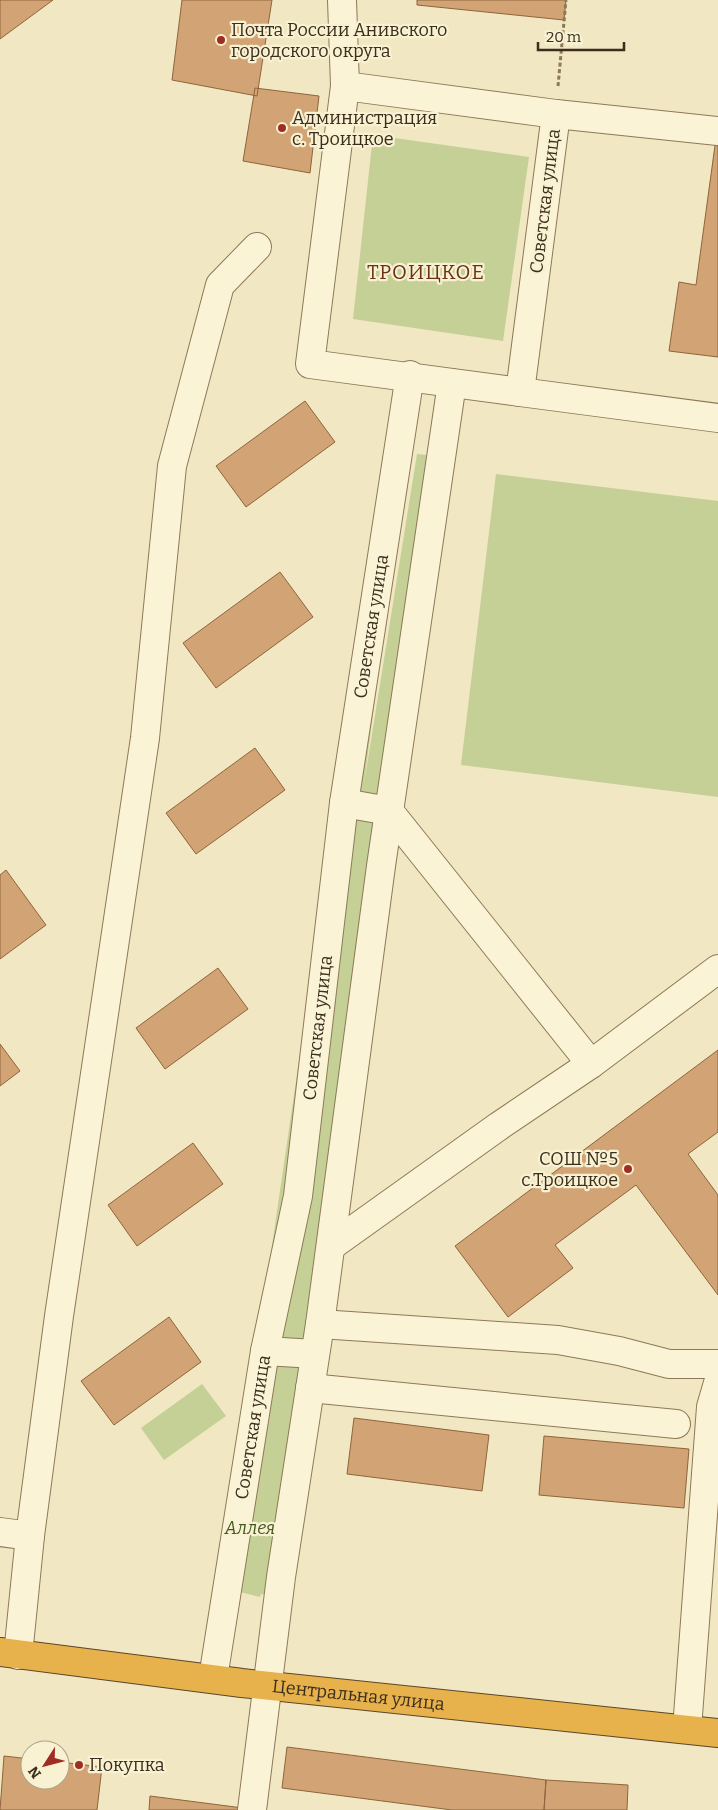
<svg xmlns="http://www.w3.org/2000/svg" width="718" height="1810" viewBox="0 0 718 1810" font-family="Bitter,serif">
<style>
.green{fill:#c4d095}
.building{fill:#d2a475;stroke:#8e643b}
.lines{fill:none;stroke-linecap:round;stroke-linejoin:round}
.minor-casing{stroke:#8d7958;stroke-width:30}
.highway-casing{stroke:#5a462c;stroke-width:30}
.path{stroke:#8d7958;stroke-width:3;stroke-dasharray:4 2.5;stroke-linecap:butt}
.minor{stroke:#fbf3d6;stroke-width:28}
.highway{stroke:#e7b14c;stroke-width:28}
.poi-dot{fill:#a02d23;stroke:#f8f1d2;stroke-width:2}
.labels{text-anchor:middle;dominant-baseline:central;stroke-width:4.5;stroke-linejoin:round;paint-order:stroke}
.poi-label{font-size:18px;fill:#3b2e1d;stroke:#f8f1d2;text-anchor:start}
.street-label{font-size:18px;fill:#3b2e1d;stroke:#f8f1d2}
.park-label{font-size:18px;font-style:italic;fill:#465922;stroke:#f8f1d2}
.quarter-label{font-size:20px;letter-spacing:1px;fill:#6b3219;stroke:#f8f1d2}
</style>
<rect width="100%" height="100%" fill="#f1e7c2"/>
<path class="green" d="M373,135L529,157L503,341L353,319Z
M396,397L414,398L364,784L417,454L437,456L304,1359L272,1597L261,1594L260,1597L236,1591L230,1533Z
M496,474L718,501V797L461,765Z
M202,1384L226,1416L164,1460L141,1428Z"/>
<path class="building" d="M0,0H53L0,39Z
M182,0H272L257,96L172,80Z
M417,0H566L564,20L417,5Z
M255,88L319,96L310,173L243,161Z
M716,138H718V357L669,351L679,282L696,285Z
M305,401L335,442L246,507L216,466Z
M280,572L313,617L216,688L183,643Z
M255,748L285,790L196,854L166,813Z
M6,870L46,925L0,959V875Z
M218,968L248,1009L165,1069L136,1028Z
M0,1044L20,1071L0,1086Z
M718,1050V1132L688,1154L718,1195V1295L636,1185L555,1245L573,1268L508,1317L455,1246Z
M193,1143L223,1184L137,1246L108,1205Z
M169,1317L201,1362L114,1425L81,1381Z
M354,1418L489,1435L482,1491L347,1474Z
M544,1436L689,1449L684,1508L539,1495Z
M287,1747L546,1780L544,1810H452L282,1788Z
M4,1756L30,1759V1780H60V1762L102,1767L97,1810H0Z
M546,1780L628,1785L627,1810H544Z
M150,1796L243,1808V1810H149Z"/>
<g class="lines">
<g class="minor-casing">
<g id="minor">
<path d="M342,0L345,86"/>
<path d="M345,86L556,114L520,392L310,364Z"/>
<path d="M556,114L718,131"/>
<path d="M520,392L718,418"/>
<path d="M344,803L389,811L591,1064"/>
<path d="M331,1246L499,1126L591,1064L718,969"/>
<path d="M320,1324L558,1340L619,1351L669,1364H718"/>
<path d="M265,1351L315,1354"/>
<path d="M310,1388L676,1424"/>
<path d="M0,1532L30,1536"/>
<path d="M18,1655L30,1536L59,1316L145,738L172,466L220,285L257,247"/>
<path id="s1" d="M213,1678L265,1351L298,1196L344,803L410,375"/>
<path d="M687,1729L711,1407L718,1383"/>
<path d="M252,1810L281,1577L320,1324L381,866L452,383"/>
</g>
</g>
<g class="highway-casing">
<g id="highway">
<path id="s2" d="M0,1652L242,1683L718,1733"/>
</g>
</g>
<path class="path" d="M558,86L566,0"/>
<use href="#minor" class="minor"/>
<use href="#highway" class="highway"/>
</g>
<g class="poi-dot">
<circle cx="221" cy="40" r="5"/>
<circle cx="282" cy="128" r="5"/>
<circle cx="628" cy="1169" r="5"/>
<circle cx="79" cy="1765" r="5"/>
</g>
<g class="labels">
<g class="poi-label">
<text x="231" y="30">Почта России Анивского<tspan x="231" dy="21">городского округа</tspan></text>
<text x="292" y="118">Администрация<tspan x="292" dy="21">с. Троицкое</tspan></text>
<text x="618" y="1159" text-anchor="end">СОШ №5<tspan x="618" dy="21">с.Троицкое</tspan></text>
<text x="89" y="1765">Покупка</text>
</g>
<g class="street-label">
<text transform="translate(545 201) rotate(-83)">Советская улица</text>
<text stroke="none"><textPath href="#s1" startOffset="1064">Советская улица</textPath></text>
<text stroke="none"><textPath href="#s1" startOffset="659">Советская улица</textPath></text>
<text stroke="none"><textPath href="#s1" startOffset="254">Советская улица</textPath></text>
<text stroke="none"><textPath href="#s2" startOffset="361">Центральная улица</textPath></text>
</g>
<g class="park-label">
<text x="250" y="1528">Аллея</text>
</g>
<g class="quarter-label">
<text x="426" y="272">ТРОИЦКОЕ</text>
</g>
</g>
<g transform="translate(45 1765) rotate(234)"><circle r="24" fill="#f8f1d2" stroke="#aca38a"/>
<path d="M0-4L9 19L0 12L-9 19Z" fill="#a02d23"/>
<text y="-8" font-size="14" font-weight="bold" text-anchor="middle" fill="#3b2e1d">N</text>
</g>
<path d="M538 42v8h86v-8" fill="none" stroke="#3b2e1d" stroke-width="2.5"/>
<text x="546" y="42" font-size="15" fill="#3b2e1d" stroke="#f8f1d2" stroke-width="4" paint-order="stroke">20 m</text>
</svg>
